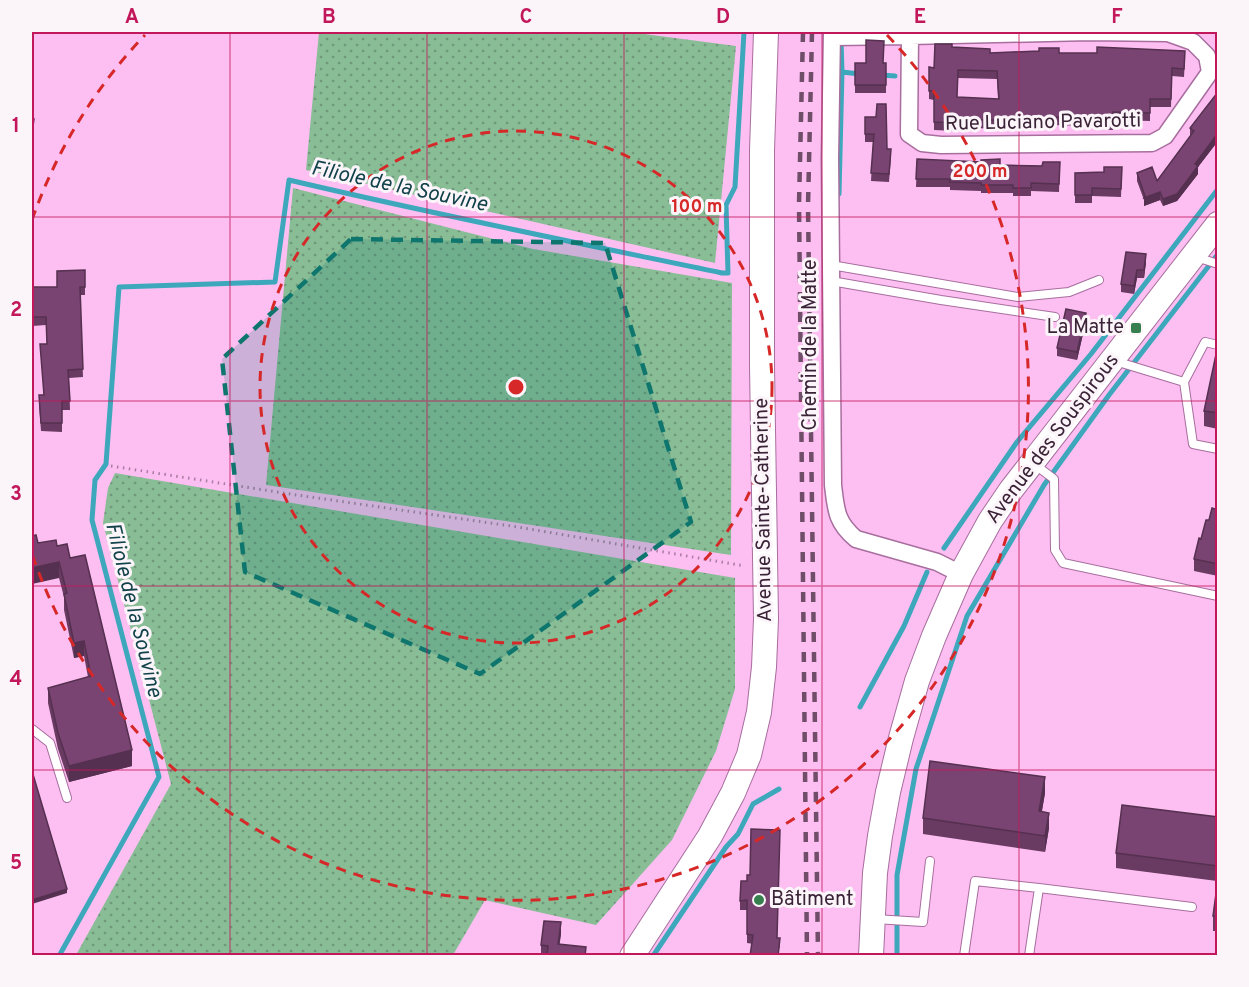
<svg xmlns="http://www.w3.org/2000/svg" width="1249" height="987" viewBox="0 0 1249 987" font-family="Overpass,sans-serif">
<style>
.grass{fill:url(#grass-dots)}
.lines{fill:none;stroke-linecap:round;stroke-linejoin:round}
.stream{stroke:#3da8bb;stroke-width:5}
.service-casing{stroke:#a76e9e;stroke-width:10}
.minor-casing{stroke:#a76e9e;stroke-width:19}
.secondary-casing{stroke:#a76e9e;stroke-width:26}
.path{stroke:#aa7ca2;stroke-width:3;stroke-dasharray:1.5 4.5;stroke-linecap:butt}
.service{stroke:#fff;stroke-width:8}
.minor{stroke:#fff;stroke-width:16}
.secondary{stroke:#fff;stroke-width:24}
.rail{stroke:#704e6a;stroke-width:4.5;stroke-dasharray:10 10;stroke-linecap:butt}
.wall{fill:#693a62;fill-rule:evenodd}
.shaded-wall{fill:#553050}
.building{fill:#7a4472;stroke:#553050;stroke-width:1.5;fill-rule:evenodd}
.marked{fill:#0f766e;fill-opacity:0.2;stroke:#0f766e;stroke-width:4.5;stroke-dasharray:12 8;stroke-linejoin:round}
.grid{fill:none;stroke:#c2185b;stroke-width:1.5;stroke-opacity:0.55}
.ring{fill:none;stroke:#d62828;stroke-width:3;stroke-dasharray:10 8}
.poi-dot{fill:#35804e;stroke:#fbf5fa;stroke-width:2}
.labels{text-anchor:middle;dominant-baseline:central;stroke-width:6;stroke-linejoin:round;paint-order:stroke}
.street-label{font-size:20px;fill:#3b2337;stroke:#fbf5fa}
.poi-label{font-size:20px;fill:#3b2337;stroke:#fbf5fa;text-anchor:end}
.water-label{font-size:21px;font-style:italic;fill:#12424a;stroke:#fbf5fa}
.centre{fill:#d62828;stroke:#fbf5fa;stroke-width:3}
.ring-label{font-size:18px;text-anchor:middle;font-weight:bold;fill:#d62828;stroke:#fbf5fa;stroke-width:6;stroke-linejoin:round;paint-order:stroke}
.neatline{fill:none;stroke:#c2185b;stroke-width:2}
.grid-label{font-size:20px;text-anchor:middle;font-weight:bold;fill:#c2185b}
</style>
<defs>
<pattern id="grass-dots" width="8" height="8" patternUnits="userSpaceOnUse" patternTransform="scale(1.5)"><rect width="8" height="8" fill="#88bd96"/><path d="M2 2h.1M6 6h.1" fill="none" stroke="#70997b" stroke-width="1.8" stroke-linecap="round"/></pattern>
</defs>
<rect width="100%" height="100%" fill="#fdbff2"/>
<path class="grass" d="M319,32H629L736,46L715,263L306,170Z
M293,188L533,249L732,283L731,555L266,485Z
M115,473L735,578V689L716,751L672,840L596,925L485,900L453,955H76L171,784L103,523L108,488Z"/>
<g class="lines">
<path class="stream" d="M841,39L842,72
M881,75L895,76
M839,194L842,72L860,74
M944,548L1017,442L1091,354L1218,189
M860,707L904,626L927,572
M59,956L159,777L92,520L95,480L106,464L119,287L275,282L289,180C433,214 578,243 722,273H728L726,205L735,187L744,32
M653,956L726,847L738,834L753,804L779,789
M897,956V875L916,769L967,616L1044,485L1109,395L1218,254"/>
<g class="service-casing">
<path id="service" d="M1196,257L1218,264
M831,265L1018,297L1069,292L1099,280
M831,281L941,300L1055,317
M1115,361L1184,382L1205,342L1218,345
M1184,382L1193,444L1218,449
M1034,464L1054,479L1055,550L1063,563L1218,596
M32,729L50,743L67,798
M875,919L923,922L930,861
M964,956L975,881L1039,888
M1029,956L1039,888L1192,907"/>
</g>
<g class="minor-casing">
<path id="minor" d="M832,32L830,158L833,485C836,510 836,522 856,539L937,562L961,574
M1090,32L1168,33L1193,42L1207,56L1210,72L1165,136L1152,143L941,145L922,143L909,134L910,36Z
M832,37L910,36"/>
</g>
<g class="secondary-casing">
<path id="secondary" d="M632,956L710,836L733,793L749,755L759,712L764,667L766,619L762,366V150L766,32
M871,956L875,873L880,836L888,792L901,738L917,681L934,636L961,574L990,521L1011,490L1218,224"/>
</g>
<path class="path" d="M111,466L290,494L518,527L745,566"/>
<use href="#service" class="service"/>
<use href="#minor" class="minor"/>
<use href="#secondary" class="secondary"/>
<path class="rail" d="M803,32L799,204L807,956
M812,32L808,206L818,956"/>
</g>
<path class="wall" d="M952,47L990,53H1097L1185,59L1184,77L1172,76L1171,107H1150V121L1113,120V130H1096V126L1050,125V126H1028V129L956,128V131L934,130V100L929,99V91L934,68ZM958,78L997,79L998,99L957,97Z
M855,63H886V93H855Z
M1218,92V141L1198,167V174L1177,201L1163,206L1160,200L1144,206V200L1137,181V173L1157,181L1190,136V128Z
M865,117L887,149L891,157L889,182L871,181L873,142H865Z
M917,159L1000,165L1042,166L1060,162L1059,192L1031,191V196H1013V193H981V191L950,190V187H916Z
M1122,167L1121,197L1092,196V203H1075V173L1104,172Z
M1146,262L1144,278H1137L1134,294L1121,292V284Z
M85,270V295H80L83,377L69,378L70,410H62V432L41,431L39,404L44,395L40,344H47L46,325L32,326V287H57Z
M1086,321L1077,360L1057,356V348Z
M1218,345V429L1204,426V411Z
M1218,510V576L1194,571V559L1201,539L1209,520Z
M38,543L57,546L70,558L132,766L69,782L58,749L48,703V688L88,677L84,656L74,658L64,610V597L59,578Z
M1045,793L1042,811L1049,828L1045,852L923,834V818Z
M1218,817V931H1213V916L1217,881L1116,868V853Z
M747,875L777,938L780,948L747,943V910H740V901L747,881Z
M561,934L559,945L586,956H541V945Z"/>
<path class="shaded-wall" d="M1218,133V141L1198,167V174L1177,201L1163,206V199L1195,164Z
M1160,192V200L1144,206V198Z
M1146,254V262L1144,278V270Z
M1137,270V278L1134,294V286Z
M1086,313V321L1077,360V352Z
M59,562V578L32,584V568Z
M84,641V656L74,658V643Z
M132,750V766L69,782V766Z
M1045,777V793L1039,827V811Z
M1049,813V828L1045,852V836Z
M67,889V893L32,904V900Z
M561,922V934L558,956V944Z"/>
<path class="building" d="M866,40L884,41L883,63H886V85H855V63H866Z
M935,44H952V47L990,49V53L1039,51V48H1059V53H1097V47L1185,51L1184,69L1172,68L1171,99H1150V113L1113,112V122H1096V118L1050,117V118H1028V121L956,119V123L934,122V91H929V67L934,68ZM958,70L997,71L999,99L957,97Z
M1218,92V133L1195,164L1198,166L1177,194L1163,199L1160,192L1144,198L1145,196L1137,173L1152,167L1157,181L1194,131L1190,128Z
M877,104H886L887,149H891L889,174L871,173L874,134H865V117H876Z
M32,118L34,119L32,133Z
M917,159L981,162V160L1000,159V165L1042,166L1043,162H1060L1059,184L1031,183V188H1013V185H981V183L950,182V179H916Z
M1104,167H1122L1121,189L1092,188V195H1075V173L1104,172Z
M1126,252L1146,254L1144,270H1137L1134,286L1121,284Z
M85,270V287H80L83,369L68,370L70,401H62V423H41L39,395H44L40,344H47L46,317H32V287H57V271Z
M1066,309L1086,313L1077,352L1057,348Z
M1218,345V413L1204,411Z
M1212,508L1218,510V564L1194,559L1199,538L1201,539L1206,520H1209Z
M36,535L38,543L56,540L57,546L67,544L70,558L85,555L132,750L69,766L58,733L48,688L91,676L84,641L74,643L64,594L67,593L59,562L32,568V536Z
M930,761L1045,777L1039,811L1049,813L1045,836L923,818Z
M32,771L67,889L32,900Z
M1122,805L1218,817V866L1116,853Z
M751,829L780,830L777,938H780L778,956H750L753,935L747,934V900L740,901L741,881H747V875H750Z
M1218,879V916H1213Z
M544,921L561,922L558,944L586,947L585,956H547L548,946L541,945Z"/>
<path class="marked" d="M351,239L605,243L691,522L480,674L245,572L222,359Z"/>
<path class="grid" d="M230,32V956M427,32V956M624,32V956M822,32V956M1019,32V956M32,217H1218M32,401H1218M32,586H1218M32,770H1218"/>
<g class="ring">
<circle cx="516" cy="387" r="256"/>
<path d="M32 220A512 512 0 0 1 145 35M887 35A512 512 0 1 1 32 554"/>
</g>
<g class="poi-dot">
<rect x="1130" y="322" width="12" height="12" rx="3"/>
<circle cx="759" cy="900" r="6"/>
</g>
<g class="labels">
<g class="street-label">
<text transform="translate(1043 123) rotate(-1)">Rue Luciano Pavarotti</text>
<text transform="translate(811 345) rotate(-90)">Chemin de la Matte</text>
<text transform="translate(1053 439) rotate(-53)">Avenue des Souspirous</text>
<text transform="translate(764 510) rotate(-91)">Avenue Sainte-Catherine</text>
</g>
<g class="poi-label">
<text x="1124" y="328">La Matte</text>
<text x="771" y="900" text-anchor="start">Bâtiment</text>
</g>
<g class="water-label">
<text transform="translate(399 187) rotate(12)">Filiole de la Souvine</text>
<text transform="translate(133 610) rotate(76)">Filiole de la Souvine</text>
</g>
</g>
<circle cx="516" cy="387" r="9" class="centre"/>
<g class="ring-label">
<text x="980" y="177">200 m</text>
<text x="697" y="212">100 m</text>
</g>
<rect width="1249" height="987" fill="none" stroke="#fbf5fa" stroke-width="66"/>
<rect x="33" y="33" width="1183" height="921" class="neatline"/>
<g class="grid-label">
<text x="132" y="23">A</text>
<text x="329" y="23">B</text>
<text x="526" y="23">C</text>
<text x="723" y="23">D</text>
<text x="920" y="23">E</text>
<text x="1117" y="23">F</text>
<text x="16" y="132">1</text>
<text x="16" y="316">2</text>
<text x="16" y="500">3</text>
<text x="16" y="685">4</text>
<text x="16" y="869">5</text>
</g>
</svg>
